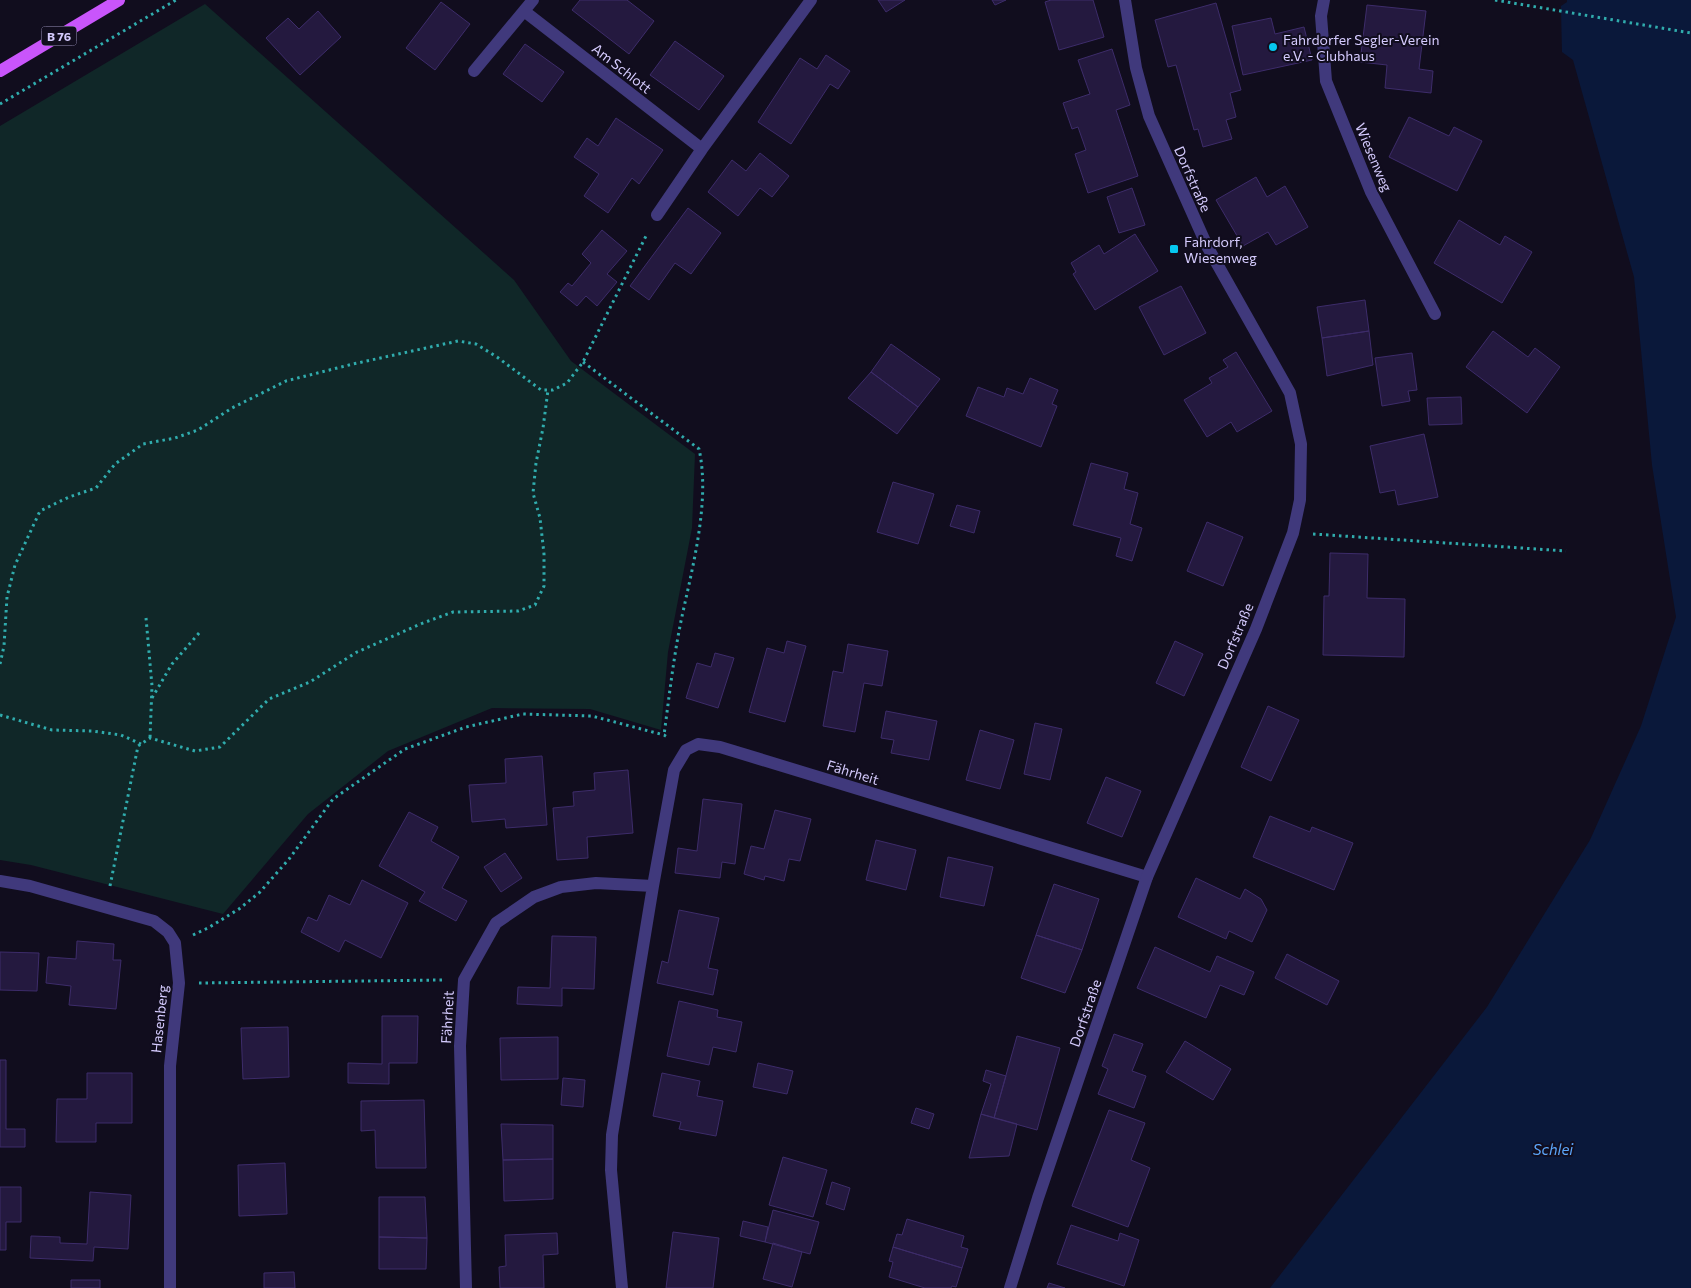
<svg xmlns="http://www.w3.org/2000/svg" width="1691" height="1288" viewBox="0 0 1691 1288" font-family="Commissioner,sans-serif">
<style>
.green{fill:#102728}
.water{fill:#0a183a}
.building{fill:#24193f;stroke:#3d2c6a}
.lines{fill:none;stroke-linecap:round;stroke-linejoin:round}
.path{stroke:#30acad;stroke-width:3;stroke-dasharray:2.5 4;stroke-linecap:butt}
.minor{stroke:#40397c;stroke-width:12}
.tertiary{stroke:#40397c;stroke-width:12}
.primary{stroke:#c955fb;stroke-width:12}
.poi-dot{fill:#06c7ef;stroke:#110d1e;stroke-width:2}
.labels{text-anchor:middle;dominant-baseline:central;stroke-width:4;stroke-linejoin:round;paint-order:stroke}
.shield{fill:#110d1e;stroke:#9a92bb;stroke-width:1}
.shield-label{font-size:12px;font-weight:bold;fill:#d5cbfe}
.poi-label{font-size:14px;fill:#d5cbfe;stroke:#110d1e;text-anchor:start}
.street-label{font-size:14px;fill:#d5cbfe;stroke:#110d1e}
.water-label{font-size:15px;font-style:italic;fill:#5ca6fb;stroke:#110d1e}
</style>
<rect width="100%" height="100%" fill="#110d1e"/>
<path class="green" d="M205,4L514,280L571,361L695,454L692,528L668,652L661,730L590,709L492,708L388,751L308,814L223,914L31,865L0,860V126Z"/>
<path class="water" d="M1567,0H1691V1288H1270L1487,1007L1590,840L1641,726L1676,617L1652,465L1634,277L1573,60L1562,52L1561,11V6L1567,2Z"/>
<path class="building" d="M580,0H627L654,21L629,54L572,10Z
M878,0H905L886,12Z
M992,0H1006L995,5Z
M1051,0H1093L1104,37L1059,50L1045,2Z
M441,2L470,24L435,70L406,48Z
M1216,3L1241,90L1230,93L1236,117L1226,120L1232,139L1203,147L1198,129L1194,130L1176,65L1168,67L1155,20Z
M1367,5L1426,11L1419,69L1433,71L1431,93L1385,88L1387,65L1360,62Z
M318,11L341,37L300,75L266,38L288,18L299,29Z
M1271,18L1275,34L1304,27L1312,60L1243,75L1232,26Z
M675,41L724,76L699,110L650,75Z
M525,44L564,72L542,102L503,74Z
M1112,49L1130,105L1116,110L1138,176L1088,193L1075,154L1086,150L1078,127L1072,129L1063,103L1090,94L1078,60Z
M826,55L850,71L838,89L830,84L791,144L758,122L800,58L817,69Z
M1409,117L1449,136L1454,127L1482,141L1457,191L1389,157Z
M616,118L663,150L639,184L632,178L608,213L584,196L599,174L574,157L587,138L598,146Z
M760,153L789,176L772,197L760,188L738,216L708,192L732,160L746,171Z
M1256,177L1267,197L1285,186L1308,227L1276,245L1268,232L1243,246L1216,200Z
M1132,188L1145,225L1119,233L1107,197Z
M688,208L721,233L691,274L675,263L649,300L630,286Z
M1459,220L1500,245L1505,236L1532,252L1502,303L1434,263Z
M602,230L627,251L607,274L617,282L597,306L586,296L577,306L560,292L568,283L572,286L591,263L582,254Z
M1135,234L1158,271L1095,310L1073,274L1076,272L1071,263L1099,245L1104,254Z
M1181,286L1206,333L1164,355L1139,307Z
M1365,300L1369,331L1322,338L1317,307Z
M1369,331L1373,365L1327,376L1322,338Z
M1493,331L1528,357L1535,348L1560,367L1527,413L1466,367Z
M891,344L940,379L918,407L871,372Z
M1236,352L1272,411L1237,432L1231,422L1207,437L1184,400L1212,383L1209,378L1228,367L1223,360Z
M1412,353L1417,390L1408,391L1410,401L1382,406L1375,358Z
M871,372L918,407L897,434L848,398Z
M1030,378L1058,390L1052,404L1057,406L1041,447L966,416L978,387L1004,397L1007,388L1023,394Z
M1461,397L1462,424L1429,425L1427,398Z
M1424,434L1438,497L1398,505L1395,490L1380,493L1370,446Z
M1091,463L1128,473L1124,489L1138,493L1130,524L1142,528L1132,561L1116,556L1121,538L1073,525Z
M893,482L934,494L918,544L877,532Z
M957,505L980,511L974,533L950,526Z
M1207,522L1243,537L1223,586L1187,571Z
M1330,553L1368,554L1367,598L1405,599L1404,657L1323,655L1324,596H1329Z
M787,641L806,646L785,722L749,712L767,648L784,653Z
M1175,641L1203,654L1184,696L1156,683Z
M848,644L888,651L882,686L864,683L855,732L823,726L833,671L843,673Z
M715,653L734,658L718,708L686,698L697,663L711,667Z
M1268,706L1299,720L1271,781L1241,767Z
M886,711L937,721L929,760L891,753L894,740L881,738Z
M1035,723L1062,729L1050,780L1024,774Z
M980,730L1014,740L1000,789L966,780Z
M542,756L547,825L506,828L505,819L472,822L469,785L506,783L505,759Z
M628,770L633,833L587,837L588,858L557,860L553,808L574,806L573,792L595,790L594,773Z
M1106,777L1141,791L1122,837L1087,823Z
M703,799L742,804L735,864L722,862L720,878L675,873L678,848L697,851Z
M775,810L811,819L800,861L789,859L784,881L765,876L764,880L744,874L751,846L764,849Z
M409,812L438,827L431,841L459,857L442,888L467,901L456,921L419,901L425,892L379,866Z
M1270,816L1310,832L1312,827L1353,843L1334,890L1253,857Z
M876,840L916,850L906,890L866,880Z
M505,853L522,878L501,892L484,867Z
M948,857L993,867L984,906L940,897Z
M1196,878L1240,899L1245,889L1261,899L1267,910L1252,942L1229,931L1226,939L1178,917Z
M362,880L408,903L381,958L345,940L339,952L301,932L308,917L317,921L329,895L350,905Z
M1054,884L1099,899L1082,950L1036,935Z
M679,910L719,918L708,968L718,970L713,995L657,983L662,961L668,963Z
M1036,935L1082,950L1065,993L1021,978Z
M552,936L596,937L594,989L562,988V1006L517,1004L518,987L550,988Z
M77,941L114,944L113,960H121L116,1009L69,1005L71,986L46,983L48,957L76,959Z
M1155,947L1210,972L1217,956L1254,972L1244,995L1220,985L1206,1018L1137,988Z
M0,952L39,953L37,991L0,990Z
M1287,954L1339,981L1327,1005L1275,978Z
M679,1001L718,1010L717,1017L742,1022L736,1052L713,1047L709,1065L667,1056Z
M382,1016H418L417,1063H389V1084L348,1083V1063L382,1064Z
M288,1027L289,1077L243,1079L241,1028Z
M1114,1034L1143,1044L1132,1071L1146,1076L1134,1108L1098,1094L1108,1069L1102,1066Z
M1017,1036L1060,1048L1037,1130L994,1118Z
M558,1037V1079L501,1080L500,1038Z
M1185,1041L1231,1069L1213,1100L1166,1072Z
M0,1060H6V1129H25V1147H0Z
M758,1063L793,1071L787,1094L753,1087Z
M986,1070L1006,1076L994,1118L981,1114L991,1084L983,1081Z
M87,1073H132V1123H96V1142H56L57,1099H87Z
M662,1073L700,1081L697,1096L723,1101L716,1136L679,1129L681,1122L653,1116Z
M563,1078L585,1080L583,1107L561,1105Z
M424,1100L426,1168H376L375,1130L361,1131V1101Z
M916,1108L934,1114L929,1129L911,1123Z
M1109,1110L1145,1123L1131,1160L1150,1168L1128,1227L1072,1206Z
M981,1114L1017,1124L1009,1156L969,1158Z
M501,1124L553,1125V1159L503,1160Z
M783,1157L827,1170L813,1217L769,1205Z
M553,1159V1199L504,1201L503,1160Z
M285,1163L287,1214L239,1216L238,1165Z
M832,1182L850,1188L844,1210L826,1204Z
M0,1187H21V1222H6V1250H0Z
M90,1192L131,1195L128,1249L94,1247L93,1261L30,1258L31,1236L60,1237V1243L87,1244Z
M379,1197H425L427,1238L379,1237Z
M773,1210L819,1222L810,1254L765,1242Z
M907,1219L964,1236L961,1247L968,1249L962,1268L893,1247L897,1234L902,1235Z
M743,1221L768,1227L765,1242L740,1236Z
M1071,1225L1118,1241L1120,1233L1139,1240L1124,1286L1057,1264Z
M673,1232L719,1238L713,1288H666Z
M557,1233L558,1254L543,1255L544,1288H500L499,1267L506,1266L505,1235Z
M379,1237L427,1238L426,1269H379Z
M773,1243L802,1252L792,1287L763,1279Z
M893,1247L962,1268L956,1287L952,1286L951,1288H925L889,1277L893,1262L889,1261Z
M294,1272L295,1288H264V1273Z
M71,1280H100V1288H71Z
M1049,1283L1065,1288H1047Z"/>
<g class="lines">
<path class="path" d="M1495,0L1691,33
M0,104L176,0
M583,362L699,449C711,503 691,572 680,626C673,662 669,698 664,735
M1313,534L1566,551
M146,618L152,686L150,738
M0,664L4,646L7,597L15,565L40,511L69,497L96,488L115,464L143,444L175,438L198,430L232,408L286,381L353,364L458,341L476,344L497,357L541,390H553L567,383L583,362L647,234
M152,698L172,664L200,632
M0,715L52,730L92,731L121,735L141,744
M110,886L138,746L150,738L195,751L220,747L269,699L310,682L357,652L423,623L453,612L518,611L535,605L544,586V554L540,518L533,493L536,463L543,428L548,390
M193,935L208,928L239,909L260,892L289,859L333,799L405,749L466,727L523,714L592,716L664,735L669,738
M199,983L443,980"/>
<path class="minor" d="M1324,0L1321,16L1326,81L1371,192L1435,314
M524,11L702,149
M474,71L533,0
M657,215L702,149L811,0
M0,881L30,886L154,921L168,932L175,943L179,983L170,1066V1288
M466,1288L460,1046L464,980L496,923L534,897L561,887L596,883L653,886
M622,1288L611,1170L612,1135L653,886L674,770L686,750L698,744L720,747L1147,877"/>
<path class="tertiary" d="M1010,1288L1038,1198L1147,877L1256,629L1293,533L1300,500L1301,444L1290,393L1207,246L1149,116L1136,68L1125,0"/>
<path class="primary" d="M0,71L119,0"/>
</g>
<g class="poi-dot">
<circle cx="1273" cy="47" r="5"/>
<rect x="1169" y="244" width="10" height="10" rx="2.5"/>
</g>
<g class="labels">
<rect class="shield" x="41.5" y="26.5" width="35" height="19" rx="4"/>
<g class="shield-label">
<text x="59" y="36">B 76</text>
</g>
<g class="poi-label">
<text x="1283" y="39">Fahrdorfer Segler-Verein<tspan x="1283" dy="16">e.V. - Clubhaus</tspan></text>
<text x="1184" y="241">Fahrdorf,<tspan x="1184" dy="16">Wiesenweg</tspan></text>
</g>
<g class="street-label">
<text transform="translate(622 68) rotate(38)">Am Schlott</text>
<text transform="translate(1374 157) rotate(67)">Wiesenweg</text>
<text transform="translate(1193 179) rotate(66)">Dorfstraße</text>
<text transform="translate(1235 636) rotate(-67)">Dorfstraße</text>
<text transform="translate(853 772) rotate(17)">Fährheit</text>
<text transform="translate(1085 1013) rotate(-71)">Dorfstraße</text>
<text transform="translate(447 1017) rotate(-87)">Fährheit</text>
<text transform="translate(159 1019) rotate(-84)">Hasenberg</text>
</g>
<g class="water-label">
<text x="1553" y="1149">Schlei</text>
</g>
</g>
</svg>
